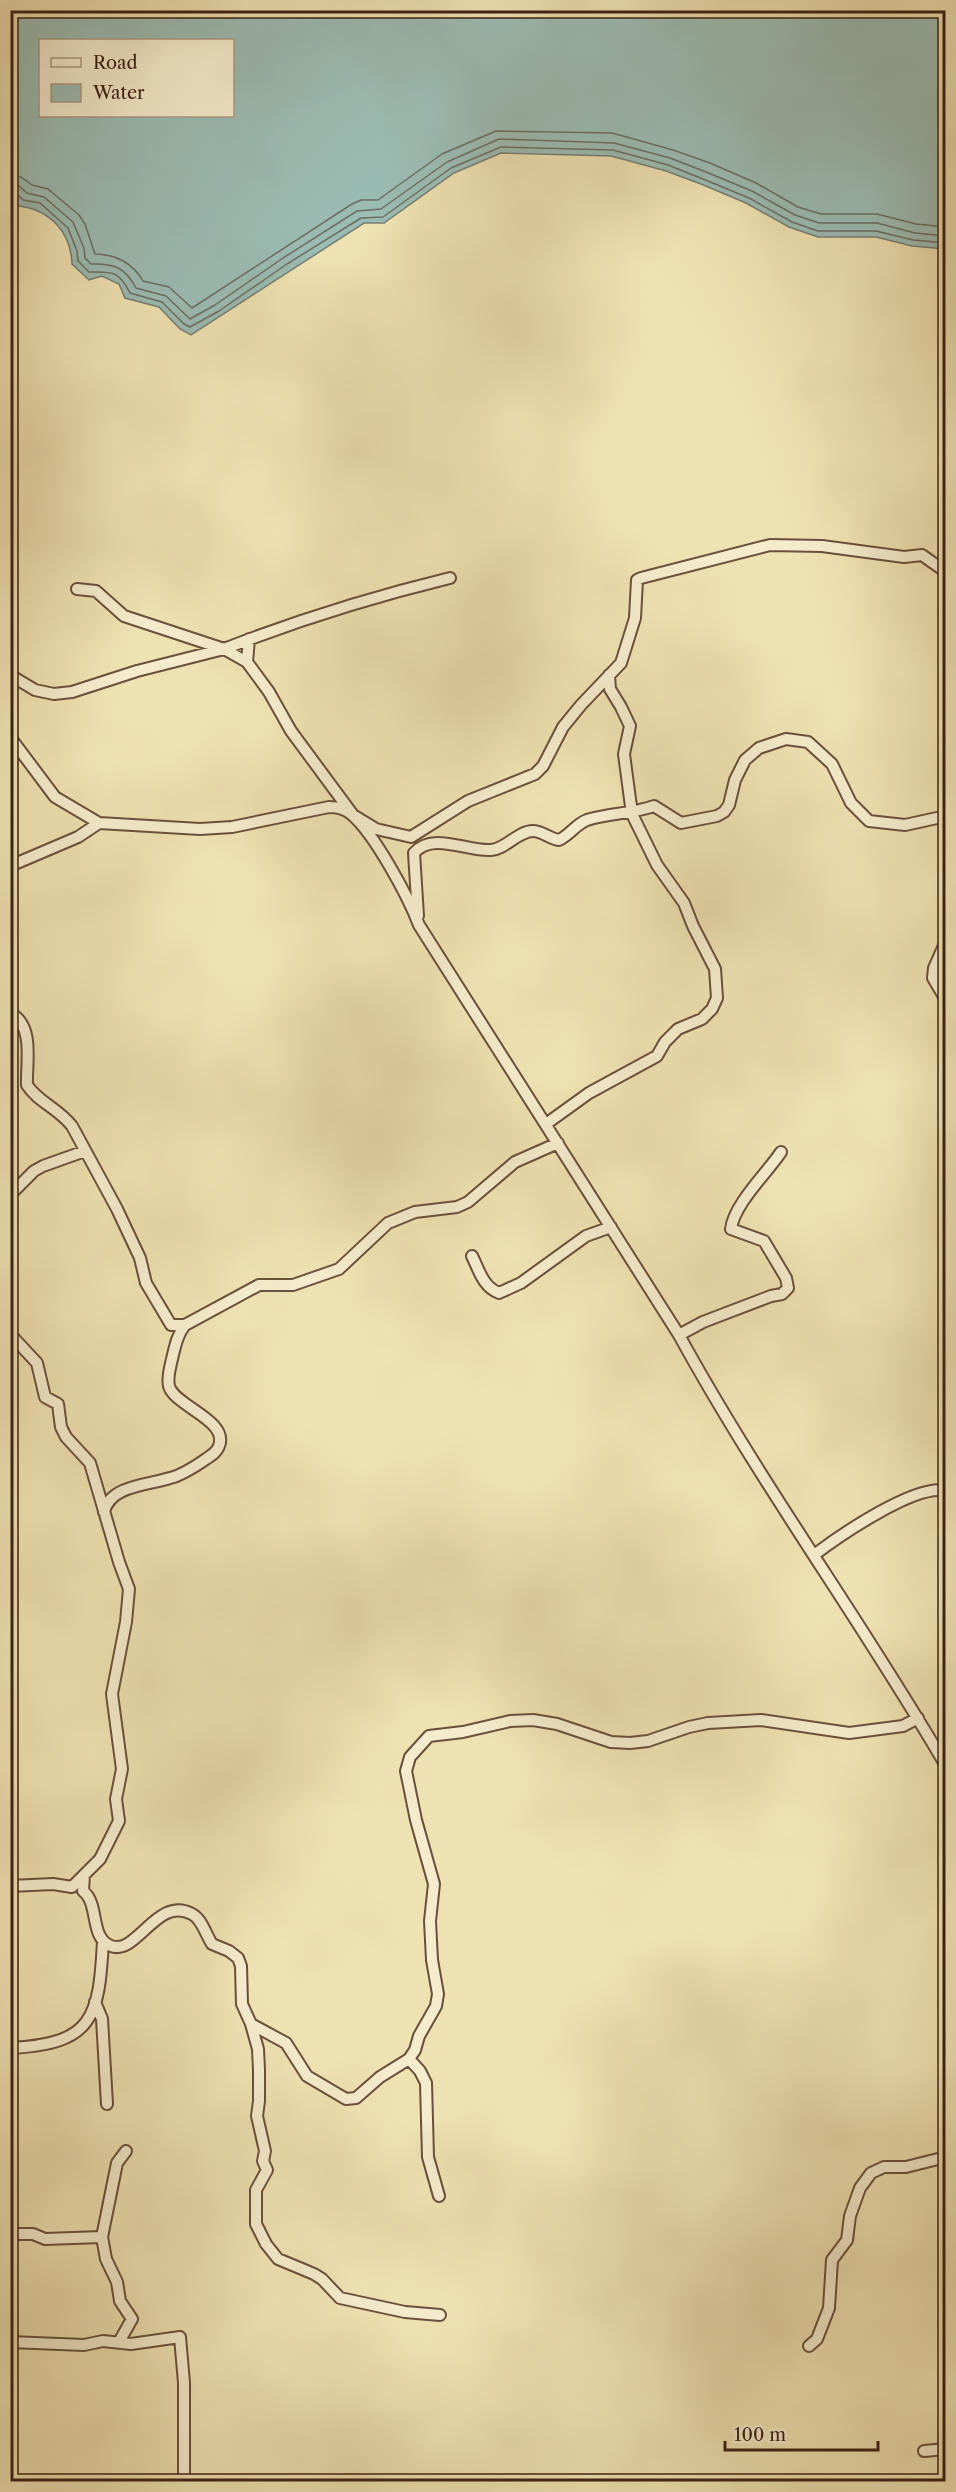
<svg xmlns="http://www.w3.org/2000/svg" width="956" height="2492" viewBox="0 0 956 2492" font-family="'Libre Caslon Text',serif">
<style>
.water{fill:#9bbcb3;stroke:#757e74;stroke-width:1.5;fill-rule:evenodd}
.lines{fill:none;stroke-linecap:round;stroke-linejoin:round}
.shore{stroke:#6c6e64;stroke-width:1.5}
.minor-casing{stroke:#69503c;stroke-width:14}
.minor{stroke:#f5eccd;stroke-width:10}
</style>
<rect width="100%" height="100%" fill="#efe2b2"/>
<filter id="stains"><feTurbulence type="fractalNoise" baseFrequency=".00333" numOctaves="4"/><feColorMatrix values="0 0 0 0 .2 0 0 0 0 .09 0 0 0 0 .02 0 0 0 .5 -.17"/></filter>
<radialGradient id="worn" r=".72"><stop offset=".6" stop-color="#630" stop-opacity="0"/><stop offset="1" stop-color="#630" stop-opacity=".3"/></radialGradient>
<path class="water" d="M11,10L945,11V249L912,246L876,237H818L789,227L746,203L701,184L666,171L611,156L501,153L454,173L384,223H364L191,335L180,329L159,307L125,298L119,284L102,276L89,280L72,264C71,232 50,210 19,206L11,195ZM40,40H232V116H40Z"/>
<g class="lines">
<path class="shore" d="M10,175L21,177L32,185L48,189L79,215L85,224L95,254C115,254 133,263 143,281L169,287L192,308L352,204L361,200H378L442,154L496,131L612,133L673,150L710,163L756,183L798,207L821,214H877L916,224L946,227
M10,184L19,186L27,193L44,197L73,222L84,248L85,258L91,264C113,263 125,267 136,288L166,296L190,319L215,305L283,258L357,211L381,209L447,162L499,139L614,143L670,158L706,172L752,191L795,215L819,223H877L915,233L946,236
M10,192L16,193L23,200L40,203L68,228L77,251L78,261L89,272C113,272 118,270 130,293L162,302L184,324L190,327L219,311L287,264L361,218L383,217L451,168L501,147L613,150L668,165L703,179L749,198L792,222L818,231H876L913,240L946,243"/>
<g class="minor-casing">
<path id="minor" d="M77,589L96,591L124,616L224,649C298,620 372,597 450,578
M247,662L249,639
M10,675L35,690L54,694L72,692L137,671L224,649L247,662L269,692L291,731L353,815L376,829L411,837L468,801L535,774L543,766L563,727L581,705L621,663L635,618L637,580L641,578L770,545L822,546L904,557L922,555L946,572
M10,737L55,797L99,823L200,829L232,827L329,807C337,807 344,808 351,814C374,833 408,896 419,925L679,1335C760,1483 861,1620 946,1766
M10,866L78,837L99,823
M418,916L414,853C432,831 468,852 491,850C506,849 518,831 533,831C542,831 550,839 559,840C570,835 576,824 587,820C610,813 631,814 654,806L681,823L717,816L724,812L729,805L735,780L745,760L759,748L786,739L808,742L832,764L851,803L869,821L905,825L946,816
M943,995L933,978L934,968L946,941
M10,1013C35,1025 26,1063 27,1085C38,1102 58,1108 72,1126L117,1209L140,1258L146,1283L171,1325H185
M546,1124L589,1093L657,1056L665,1042L678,1029L702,1019L712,1009L717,998L715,969L693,926L684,903L657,865L632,814L624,754L630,726L621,707L610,689L609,675
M10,1195L34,1171L43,1166L85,1151
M472,1256C479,1270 483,1287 499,1293L521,1283L586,1236L611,1227
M10,1334L37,1363L45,1397L58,1404L61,1427L66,1437L90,1463L119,1562L129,1589L126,1622L112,1694L122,1769L116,1799L119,1821L100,1859L72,1887L53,1884L10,1886
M679,1335L703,1322L771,1296L782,1294L788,1288L786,1278L764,1241L731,1229C734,1204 767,1173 781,1152
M104,1512C110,1485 149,1485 170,1478C182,1475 196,1466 206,1459C212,1455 217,1452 219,1446C229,1420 174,1406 169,1386C167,1378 170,1368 172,1359C175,1347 177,1335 185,1325L259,1285H293L339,1269L388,1223L415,1212L457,1207L468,1202L515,1162L558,1143
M814,1555C839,1536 916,1483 946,1491
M84,1875L83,1891C100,1904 89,1938 111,1946C137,1956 157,1895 192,1914C202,1919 206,1935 212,1944L229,1951L238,1958L241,1966L242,2004L251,2024L286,2043L307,2076L346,2099L356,2098L380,2077L409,2059L415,2050L419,2036L436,2006L438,1994L432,1960L430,1921L434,1884L416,1820L406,1771L410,1757L429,1736L463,1732L510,1721L533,1720L557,1724L611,1742L630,1743L648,1741L689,1727L708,1723L761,1720L849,1733L903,1726L918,1718
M95,2002L102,2019L107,2104
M251,2024L258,2049L259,2070V2101L257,2116L265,2151L263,2161L267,2170L256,2190V2224L266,2244L278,2259L314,2274L322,2279L340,2298L405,2312L440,2315
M10,2048C93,2044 99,2018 103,1941
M409,2059L420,2071L426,2083L428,2157L439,2196
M10,2234H33L45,2239L102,2237
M10,2342L84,2345L103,2341L131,2344L180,2337L184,2383V2482
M119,2342L132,2319L120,2301L117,2282L106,2259L102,2237L117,2163L126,2151
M809,2346L817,2339L829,2308L832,2260L847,2240L850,2216L860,2188L871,2173L884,2167H906L946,2157
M924,2451L946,2449"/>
</g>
<use href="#minor" class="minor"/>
</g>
<rect width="956" height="2492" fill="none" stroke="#efe2b2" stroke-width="36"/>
<rect x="12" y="12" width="932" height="2468" fill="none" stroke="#3c2015" stroke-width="3"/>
<rect x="18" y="18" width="920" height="2456" fill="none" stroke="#3c2015" stroke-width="1.5"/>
<rect x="39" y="39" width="195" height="78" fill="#f5eccd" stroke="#ab9a83" stroke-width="1.5"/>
<rect x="51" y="58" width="30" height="9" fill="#f5eccd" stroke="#ab9a83" stroke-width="1.5"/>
<text x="93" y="69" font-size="18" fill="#3c2015">Road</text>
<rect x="51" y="84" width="30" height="18" fill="#9bbcb3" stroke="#ab9a83" stroke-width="1.5"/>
<text x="93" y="99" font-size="18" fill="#3c2015">Water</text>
<path d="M725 2441v9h153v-9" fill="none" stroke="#3c2015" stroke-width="3"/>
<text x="734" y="2441" font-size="18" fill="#3c2015" stroke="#f5eccd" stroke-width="4.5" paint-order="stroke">100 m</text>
<rect width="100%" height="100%" filter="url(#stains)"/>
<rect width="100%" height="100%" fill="url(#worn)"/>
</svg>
